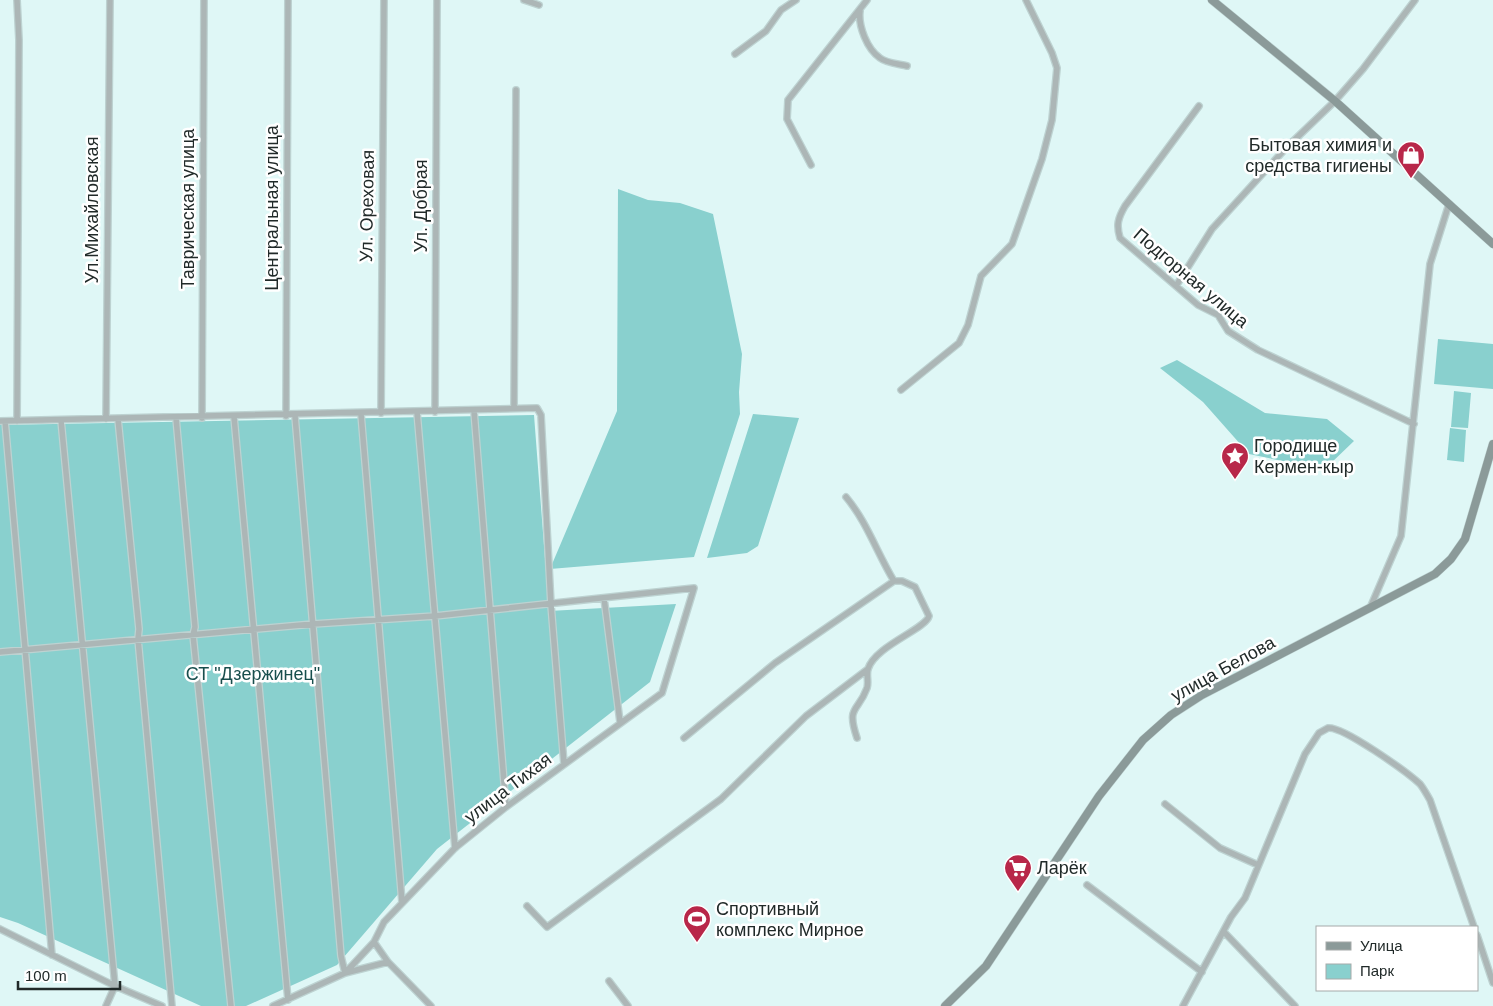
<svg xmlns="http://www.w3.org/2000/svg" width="1493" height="1006" viewBox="0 0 1493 1006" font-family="Helvetica,sans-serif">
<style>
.green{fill:#89d0ce}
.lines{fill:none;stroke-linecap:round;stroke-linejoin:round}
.minor-casing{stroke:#bdd2d1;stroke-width:8}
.secondary-casing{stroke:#bdd2d1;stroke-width:9}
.minor{stroke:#acb6b6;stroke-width:5.5}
.secondary{stroke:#8b9a99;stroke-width:8}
.labels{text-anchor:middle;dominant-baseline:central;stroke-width:5;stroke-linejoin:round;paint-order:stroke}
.poi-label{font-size:18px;fill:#212a29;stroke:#fff;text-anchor:start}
.street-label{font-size:18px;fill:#212a29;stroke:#fff}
.park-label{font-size:18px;fill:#184e4d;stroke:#fff}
</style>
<rect width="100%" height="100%" fill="#dff7f6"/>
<path class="green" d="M618,189L648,200L680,203L713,214L742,354L739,392L740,414L694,557L550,569L617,411Z
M1438,339L1493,344V389L1434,384Z
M1177,360L1265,413L1327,419L1354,441L1329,465L1287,462L1249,454L1203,402L1160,368Z
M1454,391L1471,393L1468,428L1451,427Z
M753,414L799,418L758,546L747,553L707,558Z
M534,415L549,611L676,604L650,682L437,849L337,965L246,1006H201L18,923L0,917V425Z
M1450,428L1466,430L1464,462L1447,460Z"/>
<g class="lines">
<g class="minor-casing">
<path id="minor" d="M524,0L539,5
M860,11C858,26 867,49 880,58C886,63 899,64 907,66
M735,54L766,31L781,10L796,0
M1199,106L1125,206C1118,218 1116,225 1120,238L1198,305L1218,315L1228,331L1258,350L1414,424
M811,165L787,119L788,100L867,0
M1176,286L1212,229L1286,148L1335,101L1363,69L1415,0
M901,390L959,343L968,325L981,276L1012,244L1042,159L1052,120L1057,68L1052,53L1026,0
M514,408L516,90
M474,411L506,807
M417,412L455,848
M435,412L437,0
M381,413L384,0
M361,414L402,902
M286,416L288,0
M295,416L341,956L345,973L374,942
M234,417L288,1000
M176,418L195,627L193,635L231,1006
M202,418L204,0
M106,419L110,0
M118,419L139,629L138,639L172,1006
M61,420L115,986L106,1006
M0,421L537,408L541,415L551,605L564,764
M5,421L52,955
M17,421L19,40L17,0
M846,497C867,522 877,553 894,581H902L915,587L929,616C926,629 875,646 868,669C866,675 869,682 867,688C858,713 846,705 857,738
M604,598L620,722
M1370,608L1401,536L1430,264L1449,204
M0,652L313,624L435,616L694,588L662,693L506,807L455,848L384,922L374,942L388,962L431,1006
M684,738L775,663L894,581
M1165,804L1220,848L1258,865
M1087,885L1202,972
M527,906L547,927L721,799L806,716L868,669
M0,929L115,986L162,1006
M1224,932L1295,1006
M1477,935L1493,983
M609,981L628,1006
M273,1006L345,973L388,962
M1183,1006L1231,917L1245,898L1305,754L1319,733L1328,728C1343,726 1407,772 1420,784C1424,789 1427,795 1430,800L1474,927"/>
</g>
<g class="secondary-casing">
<path id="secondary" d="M1212,0L1335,101L1493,244
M945,1006L986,966L1099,796L1143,740L1171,715L1202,695L1435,574L1451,559L1465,539L1493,444"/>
</g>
<use href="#minor" class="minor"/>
<use href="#secondary" class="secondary"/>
</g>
<defs>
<g id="shop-pin" transform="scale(1.4375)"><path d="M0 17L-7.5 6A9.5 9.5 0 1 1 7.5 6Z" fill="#b82749" stroke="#fff"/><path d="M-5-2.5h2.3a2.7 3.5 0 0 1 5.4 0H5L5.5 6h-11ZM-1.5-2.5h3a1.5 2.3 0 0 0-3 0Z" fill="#fff"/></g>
<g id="sight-pin" transform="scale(1.4375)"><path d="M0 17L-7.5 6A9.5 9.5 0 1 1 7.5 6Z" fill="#b82749" stroke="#fff"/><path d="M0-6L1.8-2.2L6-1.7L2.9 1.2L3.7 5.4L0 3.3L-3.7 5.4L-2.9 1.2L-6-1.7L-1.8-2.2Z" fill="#fff"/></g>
<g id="supermarket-pin" transform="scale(1.4375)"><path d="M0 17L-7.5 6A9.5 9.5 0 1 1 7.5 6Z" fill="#b82749" stroke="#fff"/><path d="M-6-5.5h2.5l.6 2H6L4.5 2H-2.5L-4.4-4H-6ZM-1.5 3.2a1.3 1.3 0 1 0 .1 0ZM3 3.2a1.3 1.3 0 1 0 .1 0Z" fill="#fff"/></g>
<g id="stadium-pin" transform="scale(1.4375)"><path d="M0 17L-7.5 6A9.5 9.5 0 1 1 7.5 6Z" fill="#b82749" stroke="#fff"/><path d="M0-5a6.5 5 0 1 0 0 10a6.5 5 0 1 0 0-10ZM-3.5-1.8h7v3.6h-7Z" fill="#fff"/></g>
</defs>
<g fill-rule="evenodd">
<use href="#shop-pin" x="1411" y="155"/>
<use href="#sight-pin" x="1235" y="456"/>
<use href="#supermarket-pin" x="1018" y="868"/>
<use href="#stadium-pin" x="697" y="919"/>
</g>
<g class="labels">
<g class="poi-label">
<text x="1392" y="145" text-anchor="end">Бытовая химия и<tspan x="1392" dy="21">средства гигиены</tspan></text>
<text x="1254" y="446">Городище<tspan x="1254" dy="21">Кермен-кыр</tspan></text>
<text x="1037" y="868">Ларёк</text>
<text x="716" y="909">Спортивный<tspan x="716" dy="21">комплекс Мирное</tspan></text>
</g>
<g class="street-label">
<text transform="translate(367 206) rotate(-89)">Ул. Ореховая</text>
<text transform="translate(421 206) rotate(-90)">Ул. Добрая</text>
<text transform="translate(272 208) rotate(-90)">Центральная улица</text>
<text transform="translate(188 209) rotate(-90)">Таврическая улица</text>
<text transform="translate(92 210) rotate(-90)">Ул.Михайловская</text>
<text transform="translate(1191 278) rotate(40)">Подгорная улица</text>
<text transform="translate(1223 669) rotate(-29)">улица Белова</text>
<text transform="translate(508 788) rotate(-37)">улица Тихая</text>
</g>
<g class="park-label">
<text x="253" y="674">СТ "Дзержинец"</text>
</g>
</g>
<rect x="1316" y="926" width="162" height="65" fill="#ffffff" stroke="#a6aaa9"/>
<rect x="1326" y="942" width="25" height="8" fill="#8b9a99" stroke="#a6aaa9"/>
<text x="1360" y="951" font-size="15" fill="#212a29">Улица</text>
<rect x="1326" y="964" width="25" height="15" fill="#89d0ce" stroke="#a6aaa9"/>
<text x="1360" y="976" font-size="15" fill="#212a29">Парк</text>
<path d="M18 981v8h102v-8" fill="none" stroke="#212a29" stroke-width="2.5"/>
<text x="25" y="981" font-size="15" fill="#212a29" stroke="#ffffff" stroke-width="4" paint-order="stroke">100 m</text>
</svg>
